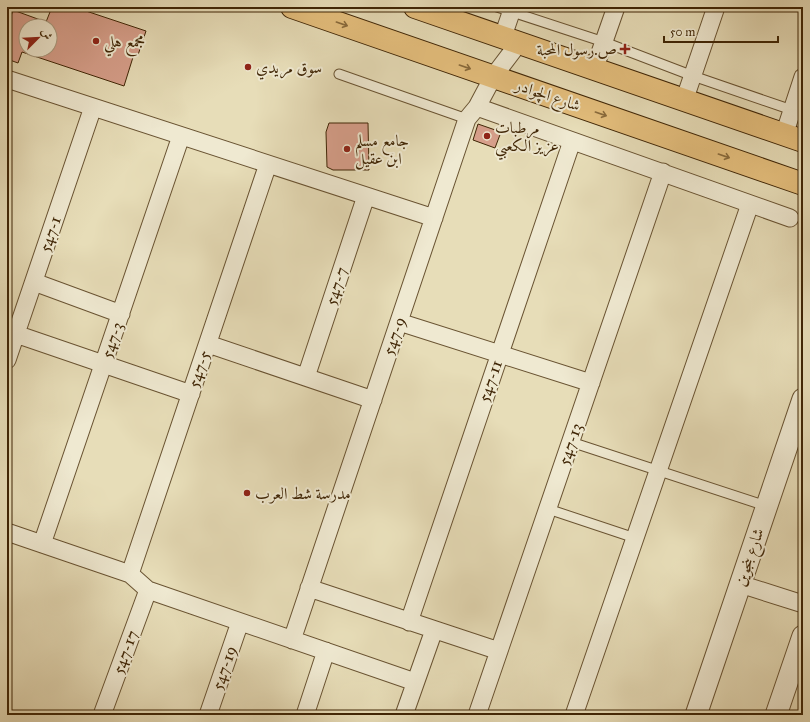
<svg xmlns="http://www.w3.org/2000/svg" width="810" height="722" viewBox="0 0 810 722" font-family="'IM FELL Great Primer',Amiri,serif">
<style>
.building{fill:#d79f8b;stroke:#3f2505;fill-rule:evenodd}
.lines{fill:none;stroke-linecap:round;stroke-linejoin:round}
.service-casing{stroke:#695332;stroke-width:11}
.minor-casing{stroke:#695332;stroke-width:19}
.tertiary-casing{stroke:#695332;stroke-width:23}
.primary-casing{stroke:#3f2505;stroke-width:24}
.service{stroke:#efe9d1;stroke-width:9}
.minor{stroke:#efe9d1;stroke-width:17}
.tertiary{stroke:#efe9d1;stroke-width:21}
.primary{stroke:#e4be7c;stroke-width:22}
.oneway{stroke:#896a3b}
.poi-dot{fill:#8f2418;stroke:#efe9d1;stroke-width:1.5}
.labels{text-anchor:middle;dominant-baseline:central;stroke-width:4;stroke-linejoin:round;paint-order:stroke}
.poi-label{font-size:16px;fill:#3f2505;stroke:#efe9d1;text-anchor:start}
.street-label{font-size:16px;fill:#3f2505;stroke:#efe9d1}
</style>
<rect width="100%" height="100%" fill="#e7ddb8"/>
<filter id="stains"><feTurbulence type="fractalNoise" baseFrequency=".005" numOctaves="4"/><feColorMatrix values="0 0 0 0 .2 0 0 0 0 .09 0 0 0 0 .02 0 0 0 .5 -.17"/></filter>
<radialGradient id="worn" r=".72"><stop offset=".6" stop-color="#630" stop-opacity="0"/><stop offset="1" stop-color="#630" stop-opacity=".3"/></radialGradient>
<path class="building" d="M52,7H74L146,31L138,55L134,54L124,86L22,52L18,63L7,59V29L13,10L46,22ZM26,26H50V50H26Z
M329,123H368L369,170H333L327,167L326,132Z
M478,124L501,132L495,148L473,140Z"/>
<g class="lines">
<g class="service-casing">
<path id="service" d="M497,7L604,42L693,76L792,110
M339,74L467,119
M571,442L766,506
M548,509L635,538"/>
</g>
<g class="minor-casing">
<path id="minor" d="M502,39L513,7
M594,70L616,7
M7,79L434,218
M684,101L716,7
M477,107L790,218
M784,135L803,77
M34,282L121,314
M399,322L591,383
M7,331L191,394
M208,344L373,400
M7,360L93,107
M306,377L366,196
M7,532L130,574L148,590L415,682
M42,544L181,136
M130,574L268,164
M740,584L803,604
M309,588L499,651
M409,622L572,141
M292,640L467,119L477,107L493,77L518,44
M102,715L148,590
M208,715L240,622
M305,715L326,651
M404,715L434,630
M477,715L663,172
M574,715L750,204"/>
</g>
<g class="tertiary-casing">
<path id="tertiary" d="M696,715L803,399
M776,715L803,636"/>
</g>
<g class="primary-casing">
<path id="primary" d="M292,7L803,184
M415,7L803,141"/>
</g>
<use href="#service" class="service"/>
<use href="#minor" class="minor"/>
<use href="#tertiary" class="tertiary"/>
<use href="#primary" class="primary"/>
</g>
<defs><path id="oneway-shaft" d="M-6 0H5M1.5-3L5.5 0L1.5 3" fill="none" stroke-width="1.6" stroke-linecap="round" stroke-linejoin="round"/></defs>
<g class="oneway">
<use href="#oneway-shaft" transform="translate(342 24) rotate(19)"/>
<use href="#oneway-shaft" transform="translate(465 67) rotate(19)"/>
<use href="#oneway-shaft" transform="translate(601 114) rotate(19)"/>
<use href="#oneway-shaft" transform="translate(724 156) rotate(19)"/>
</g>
<g class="poi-dot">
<circle cx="96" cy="41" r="4"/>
<path d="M623 43h4v4h4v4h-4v4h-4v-4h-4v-4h4z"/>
<circle cx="248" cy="67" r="4"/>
<circle cx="487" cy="136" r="4"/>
<circle cx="347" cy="149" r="4"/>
<circle cx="247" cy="493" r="4"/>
</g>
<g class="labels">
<g class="poi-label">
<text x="104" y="41">مجمع هلي</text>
<text x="617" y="49" text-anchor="end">ص.رسول المحبة</text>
<text x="256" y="67">سوق مريدي</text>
<text x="495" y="127">مرطبات<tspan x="495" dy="18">عزيز الكعبي</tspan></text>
<text x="355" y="140">جامع مسلم<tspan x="355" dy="18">ابن عقيل</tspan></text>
<text x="255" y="493">مدرسة شط العرب</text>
</g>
<g class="street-label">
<text transform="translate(548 95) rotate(19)">شارع الچوادر</text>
<text transform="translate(50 234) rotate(-71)">547-1</text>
<text transform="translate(336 286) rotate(-72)">547-7</text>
<text transform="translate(394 336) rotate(-71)">547-9</text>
<text transform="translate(112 340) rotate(-71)">547-3</text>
<text transform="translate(199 369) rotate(-71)">547-5</text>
<text transform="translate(490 381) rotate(-71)">547-11</text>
<text transform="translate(570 444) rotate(-71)">547-13</text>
<text transform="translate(749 557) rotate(-71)">شارع بنجوين</text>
<text transform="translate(125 652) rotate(-70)">547-17</text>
<text transform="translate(224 668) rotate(-71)">547-19</text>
</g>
</g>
<rect width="810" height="722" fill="none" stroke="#e7ddb8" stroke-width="24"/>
<rect x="8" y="8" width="794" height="706" fill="none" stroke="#3f2505" stroke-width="2"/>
<rect x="12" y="12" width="786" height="698" fill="none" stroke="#3f2505"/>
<g transform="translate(38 38) rotate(66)"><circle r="19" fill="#efe9d1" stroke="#a99b7f"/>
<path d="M0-3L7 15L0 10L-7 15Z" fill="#8f2418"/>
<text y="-6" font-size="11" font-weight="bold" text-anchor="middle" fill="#3f2505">ش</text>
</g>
<path d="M664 36v6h114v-6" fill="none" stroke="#3f2505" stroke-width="2"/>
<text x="670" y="36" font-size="12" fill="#3f2505" stroke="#efe9d1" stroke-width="3" paint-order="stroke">50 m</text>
<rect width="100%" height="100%" filter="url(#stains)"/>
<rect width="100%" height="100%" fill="url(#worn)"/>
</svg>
